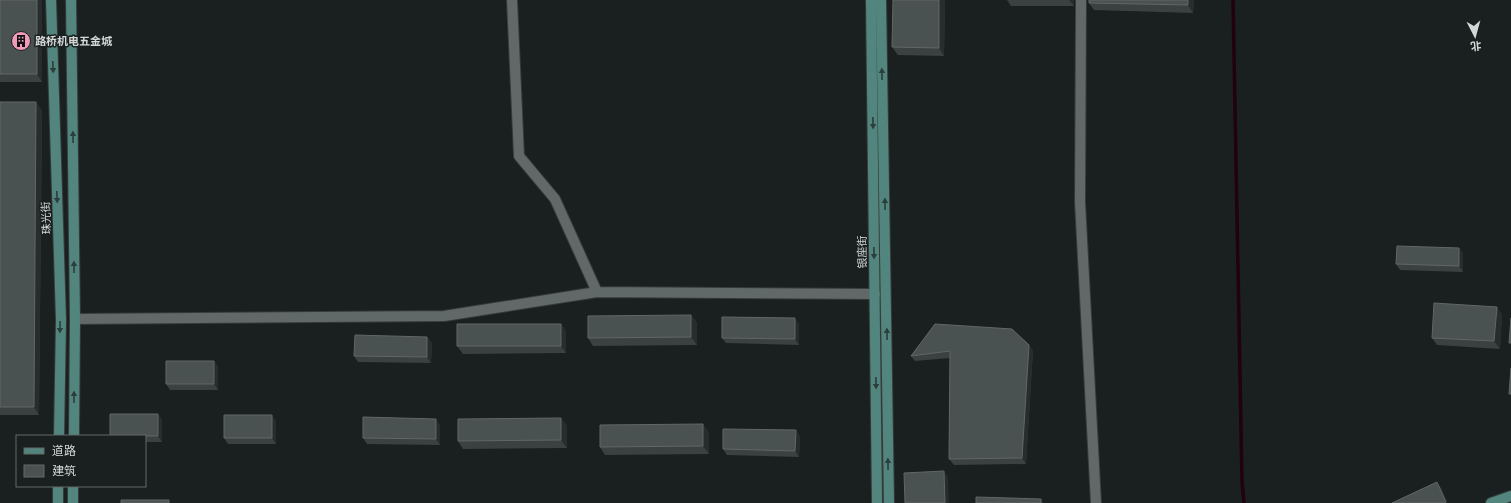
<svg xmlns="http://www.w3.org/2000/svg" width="1511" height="503" viewBox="0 0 1511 503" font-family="Poppins,'Noto Sans SC',sans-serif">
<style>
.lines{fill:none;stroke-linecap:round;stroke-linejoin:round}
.stream{stroke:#21010f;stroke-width:3.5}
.minor-casing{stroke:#363b3a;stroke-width:12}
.secondary-casing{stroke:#363b3a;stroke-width:12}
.minor{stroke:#616968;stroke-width:10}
.secondary{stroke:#52857e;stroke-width:10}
.wall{fill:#3a4140}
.shaded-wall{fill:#262d2c}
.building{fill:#4a5251;stroke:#606766}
.oneway{fill:#2a3e3c}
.labels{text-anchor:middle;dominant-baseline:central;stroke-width:3;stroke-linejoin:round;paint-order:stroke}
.poi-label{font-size:11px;font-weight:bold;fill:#d3d8d7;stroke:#19201f;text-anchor:start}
.street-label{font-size:11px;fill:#d3d8d7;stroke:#19201f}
</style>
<rect width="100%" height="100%" fill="#19201f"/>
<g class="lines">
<path class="stream" d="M1233,0L1242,482L1244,503"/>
<g class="minor-casing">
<path id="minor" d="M512,0L519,156L555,199L597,292
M1081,0L1080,202L1096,503
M75,319L444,316L597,292L875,294"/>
</g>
<g class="secondary-casing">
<path id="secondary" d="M51,0L61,320L59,436
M71,0L75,319L74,436
M871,0L877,503
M881,0L889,503
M58,503V486
M73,503V486
M1491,503L1511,496"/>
</g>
<use href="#minor" class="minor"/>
<use href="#secondary" class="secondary"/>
</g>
<path class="wall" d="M0,0H42V82H0Z
M893,0H945L944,56L898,55L892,47Z
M1007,0H1074V6H1011Z
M1194,0L1193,13L1094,10L1089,3Z
M0,102L42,110L39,415H0Z
M1459,248L1463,254V272L1400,270L1396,264Z
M1497,307L1502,315L1500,349L1437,345L1432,338Z
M691,315L697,323V345L593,346L588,338Z
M561,324L566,331V353L463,354L457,346Z
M799,324V345L726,343L722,338Z
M935,324L1033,350L1026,464L954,465L949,459L950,358L915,361L911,356Z
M427,337L432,343L431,363L358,362L354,356Z
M214,361L218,367V390H170L166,384Z
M158,414L162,420V442H145V436Z
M561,418L567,426V448L463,449L458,441Z
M276,421V444H228L224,438Z
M440,425V445L367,444L363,438Z
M709,432V454L605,455L600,447Z
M800,436L799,457L727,455L723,449Z"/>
<path class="shaded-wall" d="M37,0H42V82L37,74Z
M939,0H945L944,56L939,48Z
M1069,0H1074V6Z
M1188,0H1194L1193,13L1188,5Z
M36,102L42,110L39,415L34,407Z
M1459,248L1463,254V272L1459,266Z
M1497,307L1502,315L1500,349L1494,341Z
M691,315L697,323V345L691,337Z
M795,318L799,324V345L795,339Z
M561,324L566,331V353L561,346Z
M427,337L432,343L431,363L427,357Z
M1029,345L1033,350L1026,464L1022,458Z
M214,361L218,367V390L214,384Z
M158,414L162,420V442L158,436Z
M272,415L276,421V444L272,438Z
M561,418L567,426V448L561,440Z
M436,419L440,425V445L436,439Z
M703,424L709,432V454L703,446Z
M796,430L800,436L799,457L795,451Z
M944,471L948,477L949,503H945Z
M1437,482L1441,487L1448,503H1447L1446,502Z
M1041,499L1044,503H1041Z"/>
<path class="building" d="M0,0H37V74H0Z
M893,0H939V48L892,47Z
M1089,0H1188V5L1089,3Z
M0,102H36L34,407H0Z
M1397,246L1459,248V266L1396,264Z
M1434,303L1497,307L1494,341L1432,338Z
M691,315V337L588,338V316Z
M722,317L795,318V339L722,338Z
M1511,318V343H1509Z
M457,324H561V346H457Z
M935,324L1012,329L1029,345L1022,458L949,459L950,351L911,356Z
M355,335L427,337V357L354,356Z
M166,361H214V384H166Z
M1511,368V394H1509Z
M110,414H158V436H110Z
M224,415H272V438H224Z
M363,417L436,419V439L363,438Z
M561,418V440L458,441V419Z
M703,424V446L600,447V425Z
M723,429L796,430L795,451L723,449Z
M944,471L945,503H905L904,473Z
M1437,482L1446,502L1444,503H1392Z
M976,497L1041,499V503H976Z
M121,500H169V503H121Z"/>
<defs><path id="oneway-solid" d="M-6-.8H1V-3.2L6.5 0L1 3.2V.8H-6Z"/></defs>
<g class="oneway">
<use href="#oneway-solid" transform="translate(53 67) rotate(88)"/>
<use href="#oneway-solid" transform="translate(882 74) rotate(-91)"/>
<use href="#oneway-solid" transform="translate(873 123) rotate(89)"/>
<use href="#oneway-solid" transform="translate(73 137) rotate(-91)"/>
<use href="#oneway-solid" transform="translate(57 197) rotate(88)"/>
<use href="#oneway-solid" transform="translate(885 204) rotate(-91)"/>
<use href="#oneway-solid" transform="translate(874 253) rotate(89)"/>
<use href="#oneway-solid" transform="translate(74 267) rotate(-91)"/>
<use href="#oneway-solid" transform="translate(60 327) rotate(91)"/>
<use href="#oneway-solid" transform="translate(887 334) rotate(-91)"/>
<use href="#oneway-solid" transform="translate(876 383) rotate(89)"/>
<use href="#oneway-solid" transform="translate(74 397) rotate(-90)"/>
<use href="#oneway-solid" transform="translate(888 464) rotate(-91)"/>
</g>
<defs>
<g id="building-disc" transform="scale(1)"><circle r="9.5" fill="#ef9ab8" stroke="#19201f"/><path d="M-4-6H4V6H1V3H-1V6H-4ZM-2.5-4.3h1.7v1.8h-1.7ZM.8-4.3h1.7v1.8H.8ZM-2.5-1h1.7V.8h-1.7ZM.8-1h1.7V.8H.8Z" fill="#111"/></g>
</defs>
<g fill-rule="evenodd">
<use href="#building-disc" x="21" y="41"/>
</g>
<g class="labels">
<g class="poi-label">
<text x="35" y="41">路桥机电五金城</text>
</g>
<g class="street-label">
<text transform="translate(46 218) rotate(-92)">珠光街</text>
<text transform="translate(862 252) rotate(-91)">银座街</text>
</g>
</g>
<rect x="16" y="435" width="130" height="52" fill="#19201f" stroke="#636a69"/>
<rect x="24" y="448" width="20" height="6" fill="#52857e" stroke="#636a69"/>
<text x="52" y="455" font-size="12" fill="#d3d8d7">道路</text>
<rect x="24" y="465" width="20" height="12" fill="#4a5251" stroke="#636a69"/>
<text x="52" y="475" font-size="12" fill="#d3d8d7">建筑</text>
<g transform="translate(1475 36) rotate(174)" stroke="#19201f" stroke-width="3" paint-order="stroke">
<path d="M0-3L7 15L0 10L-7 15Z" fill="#d3d8d7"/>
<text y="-6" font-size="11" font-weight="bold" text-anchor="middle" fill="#d3d8d7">北</text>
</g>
</svg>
